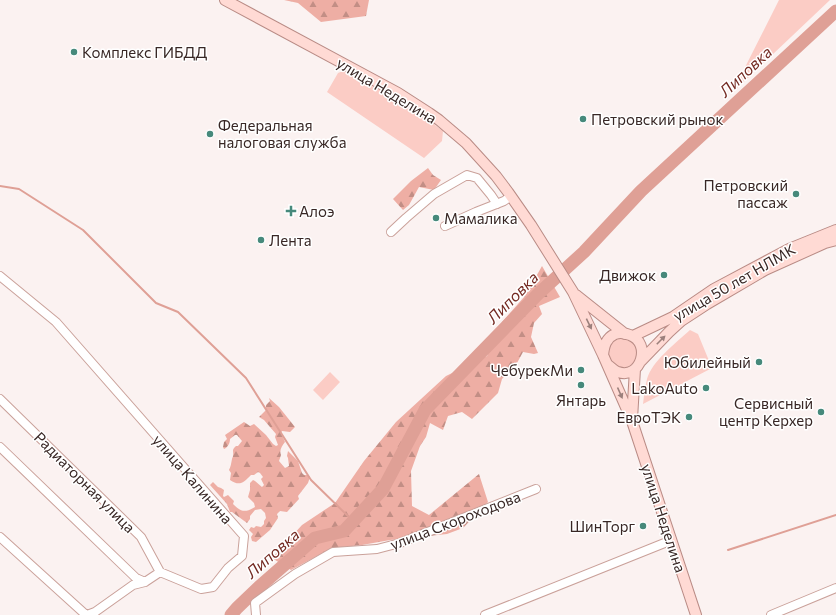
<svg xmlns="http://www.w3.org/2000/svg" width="836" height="615" viewBox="0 0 836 615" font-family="Commissioner,sans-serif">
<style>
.grass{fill:#fbccc5}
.forest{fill:url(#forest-firs)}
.water{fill:#dfa096}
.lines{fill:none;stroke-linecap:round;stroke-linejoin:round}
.stream{stroke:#dfa096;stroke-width:2}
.river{stroke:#dfa096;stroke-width:13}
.minor-casing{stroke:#caa19a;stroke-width:10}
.major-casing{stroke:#b98b85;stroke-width:12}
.minor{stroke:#fff;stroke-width:8}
.major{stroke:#ffdad4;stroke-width:10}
.oneway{fill:#9c807c}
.poi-dot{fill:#46897b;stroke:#fff;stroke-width:1.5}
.labels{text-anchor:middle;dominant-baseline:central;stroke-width:3;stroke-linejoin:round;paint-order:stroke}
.poi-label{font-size:15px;fill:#382725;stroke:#fff;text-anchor:end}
.street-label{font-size:15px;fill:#382725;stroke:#fff}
.water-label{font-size:16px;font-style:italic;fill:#742a22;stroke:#fff}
</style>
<defs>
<pattern id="forest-firs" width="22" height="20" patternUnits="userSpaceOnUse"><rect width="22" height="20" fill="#eeaea4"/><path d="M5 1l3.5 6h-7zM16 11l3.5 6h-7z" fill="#c28e85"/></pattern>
</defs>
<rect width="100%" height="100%" fill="#fbf2f1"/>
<path class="grass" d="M779,0H830L732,93Z
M343,71L407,104L443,131L442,141L424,158L327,92L338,73Z
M690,330L698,334L712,368L643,404C644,396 645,387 647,379C652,361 676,343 690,330Z
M623,336L636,345C636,348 638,352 637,355C636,364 625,371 616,367C614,366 611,363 608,361L607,346L614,338Z
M330,372L340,382L323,400L313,390Z"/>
<path class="forest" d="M284,0H369L366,16L321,22L298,3Z
M428,168L433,175L441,180L434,190L419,187L409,205L403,210L393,199L411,181Z
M542,266L560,297L539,306L542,314L534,323L531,337L538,353L534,354L523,352L517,363L502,379L498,393L472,419L462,412L448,416L443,430L430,423L426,437L420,446L411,471L412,506L429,515L479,474L488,502L463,528L447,534L390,540L362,545L332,548L291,570L272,558L302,525L335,503L364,461L396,422L446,376L487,356L490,350L506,332L502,322L525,296Z
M269,398L279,407L295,427L290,432L282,431L281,433L285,442C282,446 279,450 281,455L279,461L285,468L289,466L288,458L287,456L288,451L298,461L302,473L304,475H308L310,477L308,483L298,496L299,499L287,512L280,511L277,514L278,518L270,530L256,542L252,541L251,537L253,534L249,530L251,527L254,528L256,526L261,527L264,524V521L266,518L265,513L261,509L255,510L250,516V519L247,523L232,512H230L227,504L210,485L213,482L218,487L221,488L224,490L223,496L224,497L228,495L234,501L233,504C241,512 245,513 255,507L254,503L248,497L250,490V483L253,480L255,481L262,487L264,485L261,479L263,477L260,473L258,472L254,475H251C244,482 240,487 230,480L231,473L229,470C231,466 231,464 232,459C232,458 233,457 233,456C234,450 231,451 236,446H238L242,441L237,435H235L230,439C230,443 228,447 224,449L223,447L224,442L227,439L225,435L244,422L250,426L254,424L266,435L273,444L276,446L278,445L275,437L276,434L264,420L259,417L266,410V405L270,401Z"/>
<path class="water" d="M242,596L248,600L235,615H225Z"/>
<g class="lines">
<path class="stream" d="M0,186L19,189L83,230L156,303L178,312L246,378L311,480L353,521
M728,550L836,515"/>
<path class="river" d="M231,615L237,608L259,587L315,538L344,531L383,489L425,410L538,294L584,252L641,191L836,11"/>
<g class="minor-casing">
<path id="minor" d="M445,226L476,212L504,201L511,196
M391,232L406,218L434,194L467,175L477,178L491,195L497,204
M0,276L56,322L244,536L242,556L228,568L213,587L201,589L160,572L145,582L133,585L95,612L87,615
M0,399L141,537L160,572
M0,447L136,578L145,582
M0,537L86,615
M256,615L255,603L295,574L333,552L377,549L400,543L536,489
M485,615L672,540
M771,615L836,588"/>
</g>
<g class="major-casing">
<path id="major" d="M225,0L398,93L429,113L439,120L466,143L496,176L508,192L531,225L573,292L603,355L632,421L696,615
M576,295L625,334
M633,336L673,317L714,289L789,249L836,230
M603,355C604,346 606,338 615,334C620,332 625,333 630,335C652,343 641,380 618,372C614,371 611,367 608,365
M641,361L669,332L681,321L707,304L765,270L825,243L836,240
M632,419L635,369"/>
</g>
<use href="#minor" class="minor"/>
<use href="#major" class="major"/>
</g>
<defs><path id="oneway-solid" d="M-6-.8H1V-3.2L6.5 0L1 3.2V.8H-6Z"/></defs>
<g class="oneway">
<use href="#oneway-solid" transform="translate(589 324) rotate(64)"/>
<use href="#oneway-solid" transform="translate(661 340) rotate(-45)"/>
<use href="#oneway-solid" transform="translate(620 393) rotate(66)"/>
</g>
<g class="poi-dot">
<circle cx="74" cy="52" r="4"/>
<circle cx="583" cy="119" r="4"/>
<circle cx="210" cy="134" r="4"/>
<circle cx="796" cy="194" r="4"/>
<path d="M289 205h4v4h4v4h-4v4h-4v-4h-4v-4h4z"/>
<circle cx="436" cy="218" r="4"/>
<circle cx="261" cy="240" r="4"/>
<circle cx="664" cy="275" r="4"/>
<circle cx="759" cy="362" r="4"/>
<circle cx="581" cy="370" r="4"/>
<circle cx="581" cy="385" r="4"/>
<circle cx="706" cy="388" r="4"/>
<circle cx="821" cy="412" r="4"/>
<circle cx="689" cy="417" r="4"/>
<circle cx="643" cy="526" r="4"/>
</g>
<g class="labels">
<g class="poi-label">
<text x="82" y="52" text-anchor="start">Комплекс ГИБДД</text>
<text x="591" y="119" text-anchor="start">Петровский рынок</text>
<text x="218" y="125" text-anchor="start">Федеральная<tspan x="218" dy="17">налоговая служба</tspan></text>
<text x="788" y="185">Петровский<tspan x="788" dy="17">пассаж</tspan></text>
<text x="299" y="211" text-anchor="start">Алоэ</text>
<text x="444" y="218" text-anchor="start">Мамалика</text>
<text x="269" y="240" text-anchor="start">Лента</text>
<text x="656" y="275">Движок</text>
<text x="751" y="362">Юбилейный</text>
<text x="573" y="370">ЧебурекМи</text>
<text x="698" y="388">LakoAuto</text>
<text x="581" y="400" text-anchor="middle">Янтарь</text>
<text x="813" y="403">Сервисный<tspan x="813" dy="17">центр Керхер</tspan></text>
<text x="681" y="417">ЕвроТЭК</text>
<text x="635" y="526">ШинТорг</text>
</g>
<g class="street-label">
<text transform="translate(387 90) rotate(31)">улица Неделина</text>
<text transform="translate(734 282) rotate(-30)">улица 50 лет НЛМК</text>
<text transform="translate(193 479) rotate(49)">улица Калинина</text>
<text transform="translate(85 482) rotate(45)">Радиаторная улица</text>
<text transform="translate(664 518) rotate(72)">улица Неделина</text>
<text transform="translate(455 520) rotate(-21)">улица Скороходова</text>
</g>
<g class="water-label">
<text transform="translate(745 71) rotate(-43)">Липовка</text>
<text transform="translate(512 297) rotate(-45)">Липовка</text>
<text transform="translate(272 553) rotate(-41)">Липовка</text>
</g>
</g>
</svg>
